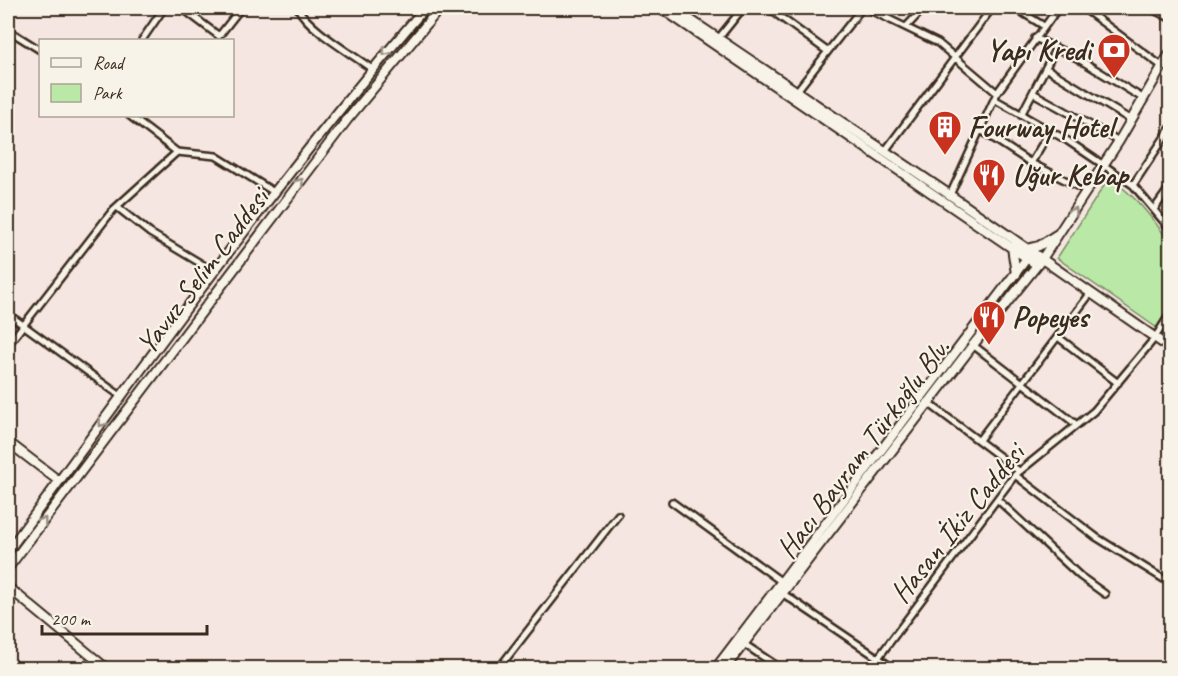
<svg xmlns="http://www.w3.org/2000/svg" width="1178" height="676" viewBox="0 0 1178 676" font-family="Caveat,sans-serif">
<style>
.green{fill:#bae9a7;stroke:#7a8a62;stroke-width:1.5}
.lines{fill:none;stroke-linecap:round;stroke-linejoin:round}
.street-casing{stroke:#3b2a1e;stroke-width:10}
.secondary-casing{stroke:#3b2a1e;stroke-width:12}
.street{stroke:#f7f3e8;stroke-width:5}
.secondary{stroke:#f7f3e8;stroke-width:8}
.oneway{stroke:#998e83}
.labels{text-anchor:middle;dominant-baseline:central;stroke-width:4.5;stroke-linejoin:round;paint-order:stroke}
.poi-label{font-size:30px;font-weight:bold;fill:#3b2a1e;stroke:#f7f3e8;text-anchor:start}
.street-label{font-size:30px;fill:#3b2a1e;stroke:#f7f3e8}
</style>
<rect width="100%" height="100%" fill="#f5e6e2"/>
<filter id="ink" filterUnits="userSpaceOnUse"><feTurbulence type="fractalNoise" baseFrequency=".0167" numOctaves="2"/><feDisplacementMap in="SourceGraphic" scale="12" xChannelSelector="R" yChannelSelector="G"/><feConvolveMatrix kernelMatrix="1 2 1 2 8 2 1 2 1" color-interpolation-filters="sRGB"/></filter>
<g filter="url(#ink)">
<path class="green" d="M1107,181C1125,180 1159,228 1170,242V306L1157,328L1057,258Z"/>
<g class="lines">
<g class="street-casing">
<path id="street" d="M182,8L219,36L241,8
M298,8C308,29 352,54 372,69
M768,8L827,51
M866,8L938,43L997,93
M1015,8L1044,26
M1083,8L1163,67
M1150,8L1170,18
M906,27L924,8
M8,30L40,50
M1035,38L1077,58L1144,99
M718,39L743,8
M142,40L164,8
M1047,69L1131,120
M796,92L862,8
M1033,93L1119,141
M994,99L1068,141L1133,185L1170,229
M1021,115L1056,48
M130,116L177,152
M979,129L1031,163L1087,191
M885,151L992,8
M1031,163L1050,131
M1133,185L1170,129
M950,195L997,93L1058,8
M117,207L150,233L215,272
M1155,208L1170,187
M8,314L122,397
M1058,337L1118,383
M8,345L113,210L177,152L216,156L274,192
M973,345L1077,425
M927,402L1019,471
M979,440L1090,294
M1015,475L1096,537L1170,583
M998,500L1080,576L1105,594
M672,502L782,582
M782,593L893,668
M744,644L780,668
M878,658L1015,475L1094,411L1154,339L1170,314
M499,668L618,515"/>
</g>
<g class="secondary-casing">
<path id="secondary" d="M661,8L1037,265
M673,8L950,195L1170,348
M1012,247L1016,274
M1027,249L1039,246L1056,235
M8,442L59,481
M8,551C143,367 276,180 425,8
M8,568L347,120L440,8
M8,587L106,668
M716,668L1027,258
M725,668L973,345L1042,259L1119,141L1170,53
M1165,668L1170,660"/>
</g>
<use href="#street" class="street"/>
<use href="#secondary" class="secondary"/>
</g>
<defs><path id="oneway-chevron" d="M-2-3.5L2.5 0L-2 3.5" fill="none" stroke-width="1.6" stroke-linecap="round" stroke-linejoin="round" transform="scale(1.5)"/></defs>
<g class="oneway">
<use href="#oneway-chevron" transform="translate(386 52) rotate(131)"/>
<use href="#oneway-chevron" transform="translate(300 182) rotate(-53)"/>
<use href="#oneway-chevron" transform="translate(1074 211) rotate(-57)"/>
<use href="#oneway-chevron" transform="translate(102 423) rotate(127)"/>
<use href="#oneway-chevron" transform="translate(43 521) rotate(-53)"/>
</g>
</g>
<defs>
<g id="bank-pin" transform="scale(1.725)"><path d="M0 17L-7.5 6A9.5 9.5 0 1 1 7.5 6Z" fill="#c8321e" stroke="#f7f3e8"/><path d="M-6-4H6V4H-6ZM0-2.3a2.3 2.3 0 1 0 0 4.6a2.3 2.3 0 1 0 0-4.6Z" fill="#fff"/></g>
<g id="building-pin" transform="scale(1.725)"><path d="M0 17L-7.5 6A9.5 9.5 0 1 1 7.5 6Z" fill="#c8321e" stroke="#f7f3e8"/><path d="M-4-6H4V6H1V3H-1V6H-4ZM-2.5-4.3h1.7v1.8h-1.7ZM.8-4.3h1.7v1.8H.8ZM-2.5-1h1.7V.8h-1.7ZM.8-1h1.7V.8H.8Z" fill="#fff"/></g>
<g id="restaurant-pin" transform="scale(1.725)"><path d="M0 17L-7.5 6A9.5 9.5 0 1 1 7.5 6Z" fill="#c8321e" stroke="#f7f3e8"/><path d="M-5-6h1v4h1v-4h1v4h1v-4h1v5L-1.5 .5V6h-2V.5L-5-1ZM5-6V6H3V1.5H1.5Q1.5-4 5-6Z" fill="#fff"/></g>
</defs>
<g fill-rule="evenodd">
<use href="#bank-pin" x="1114" y="50"/>
<use href="#building-pin" x="945" y="127"/>
<use href="#restaurant-pin" x="989" y="175"/>
<use href="#restaurant-pin" x="989" y="317"/>
</g>
<g class="labels">
<g class="poi-label">
<text x="1091" y="50" text-anchor="end">Yapı Kredi</text>
<text x="968" y="127">Fourway Hotel</text>
<text x="1012" y="175">Uğur Kebap</text>
<text x="1012" y="317">Popeyes</text>
</g>
<g class="street-label">
<text transform="translate(202 271) rotate(-53)">Yavuz Selim Caddesi</text>
<text transform="translate(863 448) rotate(-53)">Hacı Bayram Türkoğlu Blv.</text>
<text transform="translate(957 523) rotate(-51)">Hasan İkiz Caddesi</text>
</g>
</g>
<rect width="1178" height="676" fill="none" stroke="#f7f3e8" stroke-width="30"/>
<rect x="15" y="15" width="1148" height="646" fill="none" stroke="#3b2a1e" stroke-width="2" filter="url(#ink)"/>
<rect x="39" y="39" width="195" height="78" fill="#f7f3e8" stroke="#aca397" stroke-width="1.5"/>
<rect x="51" y="58" width="30" height="9" fill="#f7f3e8" stroke="#aca397" stroke-width="1.5"/>
<text x="93" y="69" font-size="18" fill="#3b2a1e">Road</text>
<rect x="51" y="84" width="30" height="18" fill="#bae9a7" stroke="#aca397" stroke-width="1.5"/>
<text x="93" y="99" font-size="18" fill="#3b2a1e">Park</text>
<path d="M42 625v9h165v-9" fill="none" stroke="#3b2a1e" stroke-width="3"/>
<text x="51" y="625" font-size="18" fill="#3b2a1e" stroke="#f7f3e8" stroke-width="4.5" paint-order="stroke">200 m</text>
</svg>
